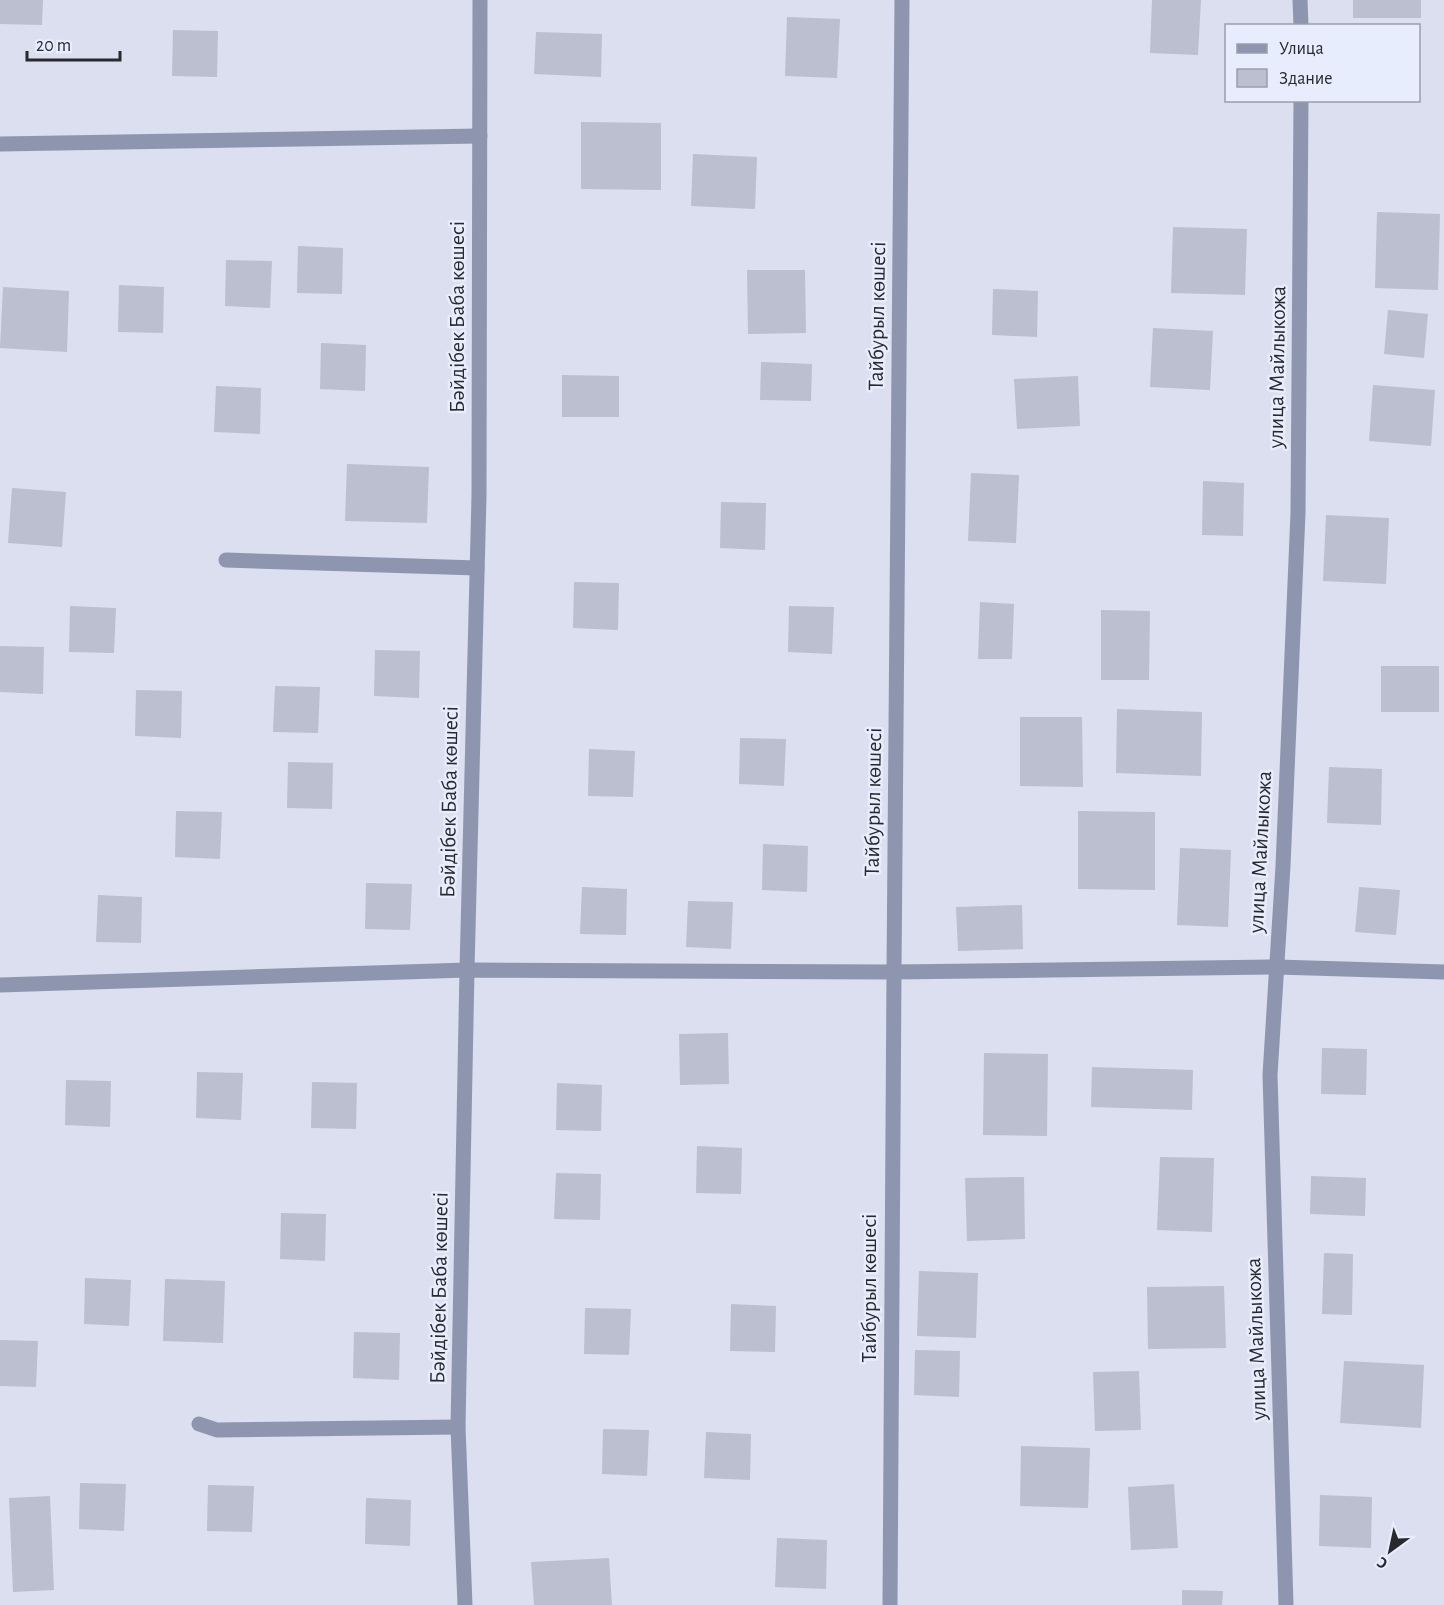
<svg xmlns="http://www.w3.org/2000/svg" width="1444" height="1605" viewBox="0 0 1444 1605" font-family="'Alegreya Sans',sans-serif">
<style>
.building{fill:#bbbfcf}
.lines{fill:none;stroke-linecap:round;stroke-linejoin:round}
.service{stroke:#8e96af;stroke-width:15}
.minor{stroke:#8e96af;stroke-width:15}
.labels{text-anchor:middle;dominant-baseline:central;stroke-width:5;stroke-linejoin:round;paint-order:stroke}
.street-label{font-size:22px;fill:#27292e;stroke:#e8edfd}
</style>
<rect width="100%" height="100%" fill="#dbdfef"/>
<path class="building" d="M0,0H43L42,25L0,24Z
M1152,0H1201L1198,55L1150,53Z
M1353,0H1421V18H1353Z
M787,17L840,19L837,78L785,76Z
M173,30L218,31L217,77L172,76Z
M536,32L602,34L601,77L534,74Z
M581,122L661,123V190L581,189Z
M693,154L757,157L755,209L691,206Z
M1377,212L1440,214L1438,290L1375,288Z
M1173,227L1247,229L1245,295L1171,293Z
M298,246L343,248L342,294L297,293Z
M226,260L272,261L270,308L225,306Z
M747,270H805L806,333L748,334Z
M119,285L164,287L163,333L118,332Z
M3,287L69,291L67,352L0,348Z
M993,289L1038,291L1037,337L992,335Z
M1388,310L1428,314L1424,358L1384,354Z
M1153,328L1213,331L1210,390L1150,387Z
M321,343L366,345L365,391L320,389Z
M761,362L812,364L811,401L760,400Z
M562,375L619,376V417H562Z
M1078,376L1080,426L1017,429L1014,379Z
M1373,385L1435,390L1431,446L1369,441Z
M216,386L261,388L260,434L214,432Z
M347,464L429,467L427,523L345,521Z
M971,473L1019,475L1016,543L968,541Z
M1203,481L1244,483L1243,536L1202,535Z
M12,488L66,492L62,547L8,543Z
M721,502L766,503L765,550L720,548Z
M1326,515L1389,518L1386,584L1323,581Z
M574,582L619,583L618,630L573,628Z
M980,602L1014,604L1012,659H978Z
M70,606L116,608L114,653L69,652Z
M789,606L834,607L832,654L788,652Z
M1101,610L1150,611L1149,680H1101Z
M0,646L44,647L43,694L0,692Z
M375,650L420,651L419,698L374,696Z
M1381,666H1439V712H1381Z
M275,686L320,687L318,733L273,732Z
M136,690L182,691L181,738L135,736Z
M1117,709L1202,712L1201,776L1116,773Z
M1020,717H1082L1083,787L1020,786Z
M740,738L786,739L784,786L739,784Z
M589,749L635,751L633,797L588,796Z
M288,762L333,763L332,809L287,808Z
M1329,767L1382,769L1381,825L1327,823Z
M176,811L222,812L220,859L175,857Z
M1078,811L1155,812V890L1078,889Z
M763,844L808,846L807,892L762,890Z
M1180,848L1231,850L1228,927L1177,925Z
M366,883L412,884L410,930L365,929Z
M582,887L627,889L626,935L580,934Z
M1359,887L1400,890L1396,935L1355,932Z
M98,895L142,897L141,943L96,942Z
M688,901L733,902L731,949L686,947Z
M1022,905L1023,949L958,951L956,907Z
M728,1033L729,1084L680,1085L679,1034Z
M1322,1048L1367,1049L1366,1095L1321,1094Z
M984,1053L1048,1054L1047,1136L983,1135Z
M1092,1067L1193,1070L1192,1110L1091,1107Z
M197,1072L243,1073L241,1120L196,1118Z
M66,1080L111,1081L110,1127L65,1125Z
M312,1082L357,1083L356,1129L311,1128Z
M557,1083L602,1085L601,1131L556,1130Z
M697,1146L742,1148L741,1194L696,1193Z
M1160,1157L1214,1158L1212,1232L1157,1230Z
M556,1173L601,1174L600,1220L554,1219Z
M1311,1176L1366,1178L1365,1216L1310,1214Z
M1024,1177L1025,1239L967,1241L965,1178Z
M281,1213L326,1214L325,1261L280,1259Z
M1324,1253L1353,1254L1352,1315L1322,1314Z
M919,1271L978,1273L976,1338L917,1336Z
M85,1278L131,1280L129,1326L84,1324Z
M165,1279L225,1281L223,1343L163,1341Z
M1224,1286L1226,1348L1148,1349L1147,1287Z
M731,1304L776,1306L775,1352L730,1351Z
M585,1308L631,1309L629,1355L584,1354Z
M354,1332L400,1333L399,1380L353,1378Z
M0,1340L38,1341L36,1387L0,1386Z
M915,1350L960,1351L959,1397L914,1395Z
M1344,1361L1424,1365L1421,1428L1340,1423Z
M1139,1371L1141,1430L1095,1431L1093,1372Z
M603,1429L649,1430L647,1476L602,1474Z
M706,1432L751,1434L750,1480L704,1478Z
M1021,1446L1090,1448L1088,1508L1020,1506Z
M80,1483L126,1484L124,1531L79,1529Z
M1174,1484L1178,1548L1131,1550L1128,1487Z
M208,1485L254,1486L252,1532L207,1531Z
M1320,1495L1372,1497L1371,1548L1319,1546Z
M50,1496L54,1590L13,1592L9,1498Z
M366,1498L411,1500L410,1546L365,1544Z
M777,1538L827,1540L826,1589L775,1587Z
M609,1558L612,1605H534L531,1562Z
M1182,1590L1223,1591L1222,1605H1182Z"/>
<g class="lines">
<path class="service" d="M0,144L480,136
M226,560L477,568
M0,985L467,970L894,972L1277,967L1444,972
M199,1424L217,1430L458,1427"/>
<path class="minor" d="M1300,0L1301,26
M465,1605L458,1427L467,970L479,496L480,0
M890,1605L894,972L902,0
M1286,1605L1270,1075L1283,866L1298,513L1301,100"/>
</g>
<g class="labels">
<g class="street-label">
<text transform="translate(877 316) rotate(-89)">Тайбурыл көшесі</text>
<text transform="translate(457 317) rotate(-90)">Бәйдібек Баба көшесі</text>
<text transform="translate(1277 367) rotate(-89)">улица Майлыкожа</text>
<text transform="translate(449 802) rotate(-89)">Бәйдібек Баба көшесі</text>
<text transform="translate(873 802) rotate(-89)">Тайбурыл көшесі</text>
<text transform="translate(1260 852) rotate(-87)">улица Майлыкожа</text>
<text transform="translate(439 1288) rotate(-89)">Бәйдібек Баба көшесі</text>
<text transform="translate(869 1288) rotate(-90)">Тайбурыл көшесі</text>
<text transform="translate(1256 1339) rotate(-92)">улица Майлыкожа</text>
</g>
</g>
<rect x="1225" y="24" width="195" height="78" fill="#e8edfd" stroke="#9b9faa" stroke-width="1.5"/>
<rect x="1237" y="44" width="30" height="9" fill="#8e96af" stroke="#9b9faa" stroke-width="1.5"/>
<text x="1279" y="54" font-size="18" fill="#27292e">Улица</text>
<rect x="1237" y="69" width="30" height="18" fill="#bbbfcf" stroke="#9b9faa" stroke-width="1.5"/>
<text x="1279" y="84" font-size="18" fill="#27292e">Здание</text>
<g transform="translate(1390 1551) rotate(213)" stroke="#e8edfd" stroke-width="4.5" paint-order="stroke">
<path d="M0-4.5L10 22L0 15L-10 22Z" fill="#27292e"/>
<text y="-9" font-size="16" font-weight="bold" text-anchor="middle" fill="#27292e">С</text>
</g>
<path d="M27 51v9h93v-9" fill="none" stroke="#27292e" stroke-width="3"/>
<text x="36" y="51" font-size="18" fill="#27292e" stroke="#e8edfd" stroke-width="4.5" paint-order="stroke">20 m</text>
</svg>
